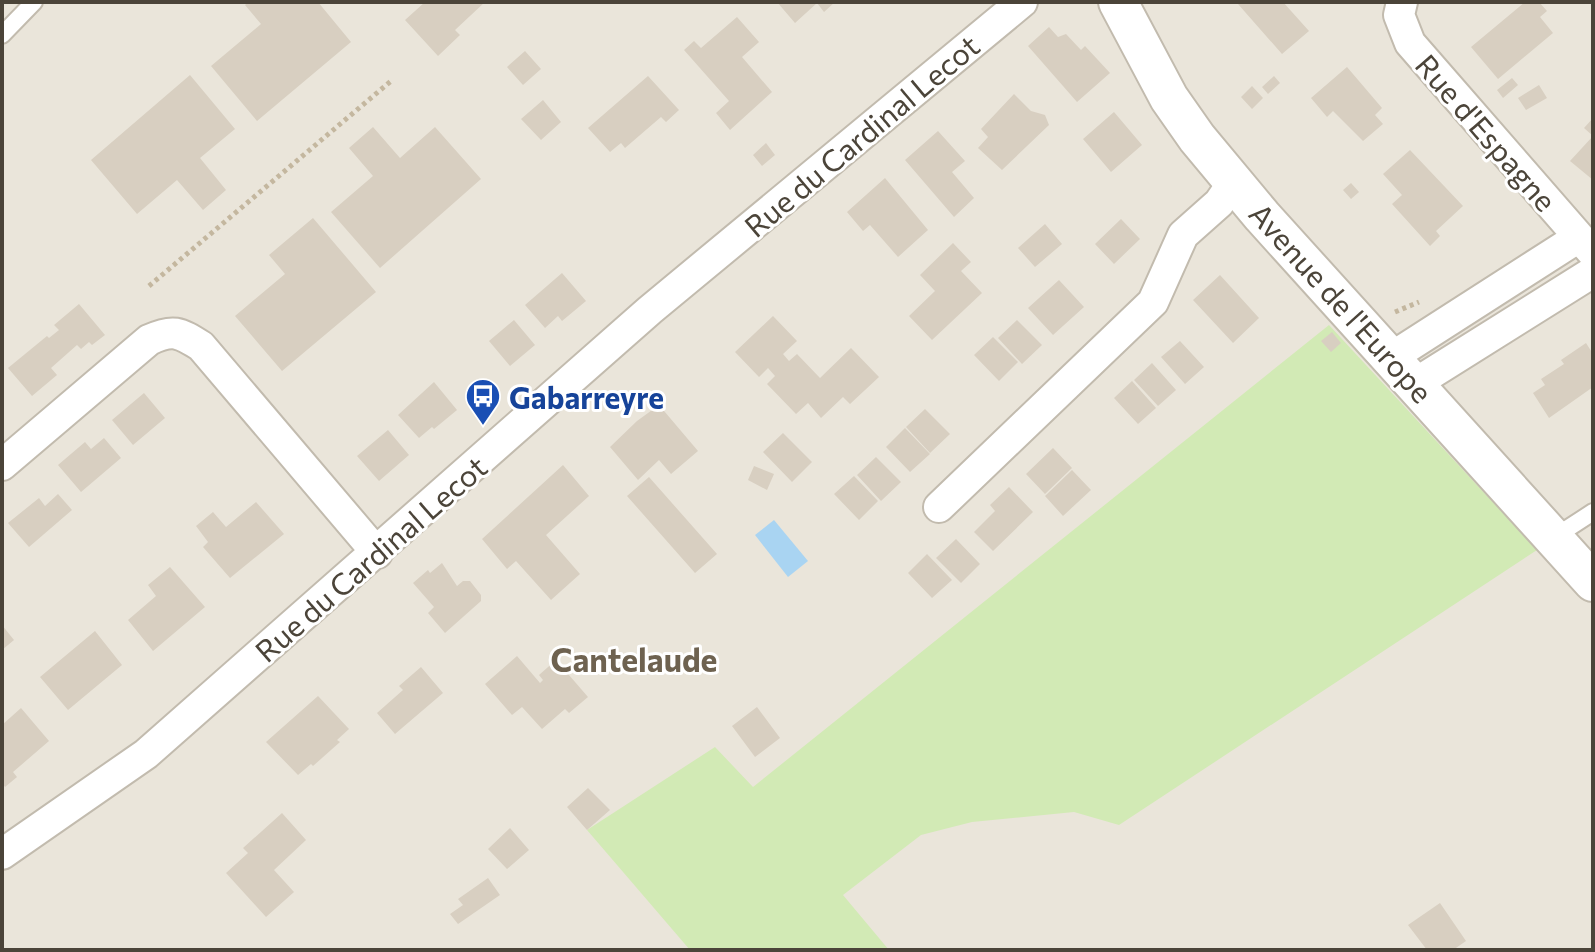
<svg xmlns="http://www.w3.org/2000/svg" width="1595" height="952" viewBox="0 0 1595 952" font-family="Commissioner,sans-serif">
<style>
.residential{fill:#eae5da}
.green{fill:#d2eab5}
.water{fill:#a9d4f2}
.building{fill:#d8cfc1}
.lines{fill:none;stroke-linecap:round;stroke-linejoin:round}
.service-casing{stroke:#c2bbae;stroke-width:20}
.minor-casing{stroke:#c2bbae;stroke-width:34}
.tertiary-casing{stroke:#c2bbae;stroke-width:42}
.path{stroke:#c4b79f;stroke-width:5;stroke-dasharray:4 4;stroke-linecap:butt}
.service{stroke:#fff;stroke-width:16}
.minor{stroke:#fff;stroke-width:30}
.tertiary{stroke:#fff;stroke-width:38}
.labels{text-anchor:middle;dominant-baseline:central;stroke-width:6;stroke-linejoin:round;paint-order:stroke}
.street-label{font-size:30px;fill:#4b4439;stroke:#fff}
.transit-label{font-size:30px;font-weight:bold;fill:#164399;stroke:#fff;text-anchor:start}
.neighbourhood-label{font-size:32px;font-weight:bold;fill:#6e6250;stroke:#fff}
</style>
<rect width="100%" height="100%" fill="#f6f3ec"/>
<path class="residential" d="M2,2H1593V950H2Z"/>
<path class="green" d="M1329,325L1537,550L1119,825L1074,812L972,822L921,835L843,895L889,950H690L587,830L715,747L753,787Z"/>
<path class="water" d="M774,520L808,561L788,577L755,535Z"/>
<path class="building" d="M248,2H318L351,42L257,121L211,66L261,24L245,5Z
M425,2H485L455,30L460,35L438,56L405,20Z
M777,2H835L824,12L817,3L795,23Z
M1240,2H1283L1309,31L1282,54L1238,4Z
M1525,2H1539L1547,11L1540,17L1553,33L1498,79L1471,47Z
M737,17L759,42L742,57L772,92L730,130L716,113L729,101L684,50L694,41L701,48Z
M1049,27L1058,37L1066,34L1081,50L1085,46L1110,73L1077,102L1028,46Z
M525,51L541,69L523,85L507,67Z
M1347,67L1382,108L1375,115L1383,124L1363,141L1333,111L1327,117L1311,98Z
M190,75L235,129L200,158L226,190L203,210L177,180L137,214L91,160Z
M648,76L679,110L666,122L661,117L625,148L621,143L610,152L588,128Z
M1274,76L1280,83L1268,94L1262,87Z
M1512,78L1518,85L1503,98L1497,90Z
M1539,85L1547,98L1526,110L1518,98Z
M1252,86L1263,98L1252,109L1241,97Z
M1014,94L1031,111L1045,115L1049,125L1002,170L978,148L988,137L981,129Z
M543,100L561,122L541,140L521,119Z
M1114,112L1142,145L1111,172L1083,139Z
M1593,118V136L1584,128Z
M373,127L400,158L435,127L481,179L380,268L331,212L373,176L349,148Z
M938,131L965,161L952,172L974,198L954,217L905,160Z
M1593,136V180L1570,161Z
M766,143L775,155L762,166L753,155Z
M1410,150L1463,206L1436,231L1440,236L1430,246L1392,204L1402,195L1383,174Z
M885,178L928,230L898,257L870,225L863,231L847,212Z
M1351,183L1359,192L1351,199L1343,190Z
M313,218L376,292L282,371L235,316L285,274L269,255Z
M1121,219L1140,239L1114,264L1095,244Z
M1045,224L1062,244L1035,267L1018,248Z
M953,243L971,262L961,271L982,293L932,340L909,316L935,291L920,275Z
M562,273L586,301L562,321L558,316L545,328L525,305Z
M1220,275L1259,318L1233,343L1193,300Z
M1059,280L1084,307L1053,335L1028,308Z
M79,304L105,335L92,345L89,342L81,349L77,345L51,368L57,375L32,396L8,368L47,336L49,338L59,330L54,325Z
M773,316L797,341L783,354L789,361L797,354L820,378L851,348L879,377L850,404L843,397L821,418L808,403L796,414L767,384L775,376L768,368L759,377L735,352Z
M514,320L535,345L510,366L489,341Z
M1017,320L1042,345L1022,364L998,338Z
M1332,332L1341,343L1331,352L1321,341Z
M993,337L1018,362L999,381L974,355Z
M1180,341L1204,367L1185,384L1161,357Z
M1586,343L1593,354V387L1549,418L1533,393L1545,385L1541,379L1564,364L1561,360Z
M1152,363L1176,390L1158,406L1134,380Z
M1132,381L1156,408L1138,424L1114,398Z
M434,382L457,410L434,429L432,427L419,438L398,415Z
M144,393L165,418L133,445L112,420Z
M659,405L698,451L671,474L659,460L638,480L610,447L637,421Z
M925,409L950,434L930,453L906,427Z
M905,428L930,454L910,472L886,447Z
M388,430L409,455L379,481L357,456Z
M783,433L812,462L792,482L763,452Z
M104,438L121,458L81,492L58,465L85,442L91,449Z
M1053,448L1072,468L1045,494L1026,474Z
M876,457L901,482L881,501L857,475Z
M563,465L589,496L546,535L580,574L551,600L516,561L507,569L482,539Z
M754,466L774,474L767,490L748,480Z
M1072,470L1091,490L1063,516L1045,496Z
M854,476L878,501L859,520L834,494Z
M649,477L717,554L695,573L627,496Z
M1009,487L1033,512L993,551L974,532L995,511L990,505Z
M58,494L72,510L29,547L8,523L39,498L45,506Z
M256,502L284,534L230,578L203,547L208,542L196,526L213,512L226,527Z
M956,539L980,564L961,583L936,558Z
M927,554L952,580L932,598L908,573Z
M442,563L457,586L463,581H470L481,595V601L445,633L428,613L434,607L413,583L428,570L430,573Z
M170,567L205,607L153,651L128,620L156,596L148,585Z
M2,625L14,640L2,650Z
M95,631L122,665L68,710L40,677Z
M517,656L540,683L543,680L539,675L556,660L588,697L569,713L565,709L542,729L522,707L512,715L485,684Z
M421,667L443,693L395,734L377,713L403,690L399,686Z
M318,696L349,729L337,740L340,742L313,766L311,764L298,775L266,742Z
M757,707L780,738L755,757L732,726Z
M21,708L49,741L13,772L17,777L5,787L2,783V725Z
M588,788L610,810L587,830L567,807Z
M282,813L306,840L274,870L294,892L266,917L226,873L248,853L243,848Z
M510,828L529,850L507,869L488,849Z
M488,878L500,895L458,924L450,914L463,905L458,899Z
M1440,903L1466,941L1453,950H1427L1408,925Z"/>
<g class="lines">
<g class="service-casing">
<path id="service" d="M2,35L34,2
M1553,538L1593,512"/>
</g>
<g class="minor-casing">
<path id="minor" d="M1402,2L1399,15L1410,43L1593,253
M1392,357L1579,237
M1416,383L1593,272
M2,465L149,340C173,329 179,332 201,346L377,553
M939,507L1153,302L1183,235L1219,203L1234,181
M2,854L146,754L650,310L1022,2"/>
</g>
<g class="tertiary-casing">
<path id="tertiary" d="M1118,2L1169,98L1197,138L1262,216L1593,582"/>
</g>
<path class="path" d="M149,286L391,81
M1395,312L1419,302"/>
<use href="#service" class="service"/>
<use href="#minor" class="minor"/>
<use href="#tertiary" class="tertiary"/>
</g>
<defs>
<g id="bus-pin" transform="scale(1.8)"><path d="M0 17L-7.5 6A9.5 9.5 0 1 1 7.5 6Z" fill="#1a4fb4" stroke="#fff"/><path d="M-5-6H5V4H4V6H2V4H-2V6H-4V4H-5ZM-3.5-4V0h7V-4ZM-3.5 1.2v1.5H-2V1.2ZM2 1.2v1.5H3.5V1.2Z" fill="#fff"/></g>
</defs>
<g fill-rule="evenodd">
<use href="#bus-pin" x="483" y="396"/>
</g>
<g class="labels">
<g class="street-label">
<text transform="translate(1487 132) rotate(49)">Rue d'Espagne</text>
<text transform="translate(861 135) rotate(-40)">Rue du Cardinal Lecot</text>
<text transform="translate(1342 302) rotate(48)">Avenue de l'Europe</text>
<text transform="translate(370 558) rotate(-41)">Rue du Cardinal Lecot</text>
</g>
<g class="transit-label">
<text x="509" y="396">Gabarreyre</text>
</g>
<g class="neighbourhood-label">
<text x="634" y="659">Cantelaude</text>
</g>
</g>
<rect width="1595" height="952" fill="none" stroke="#4b4439" stroke-width="8"/>
</svg>
